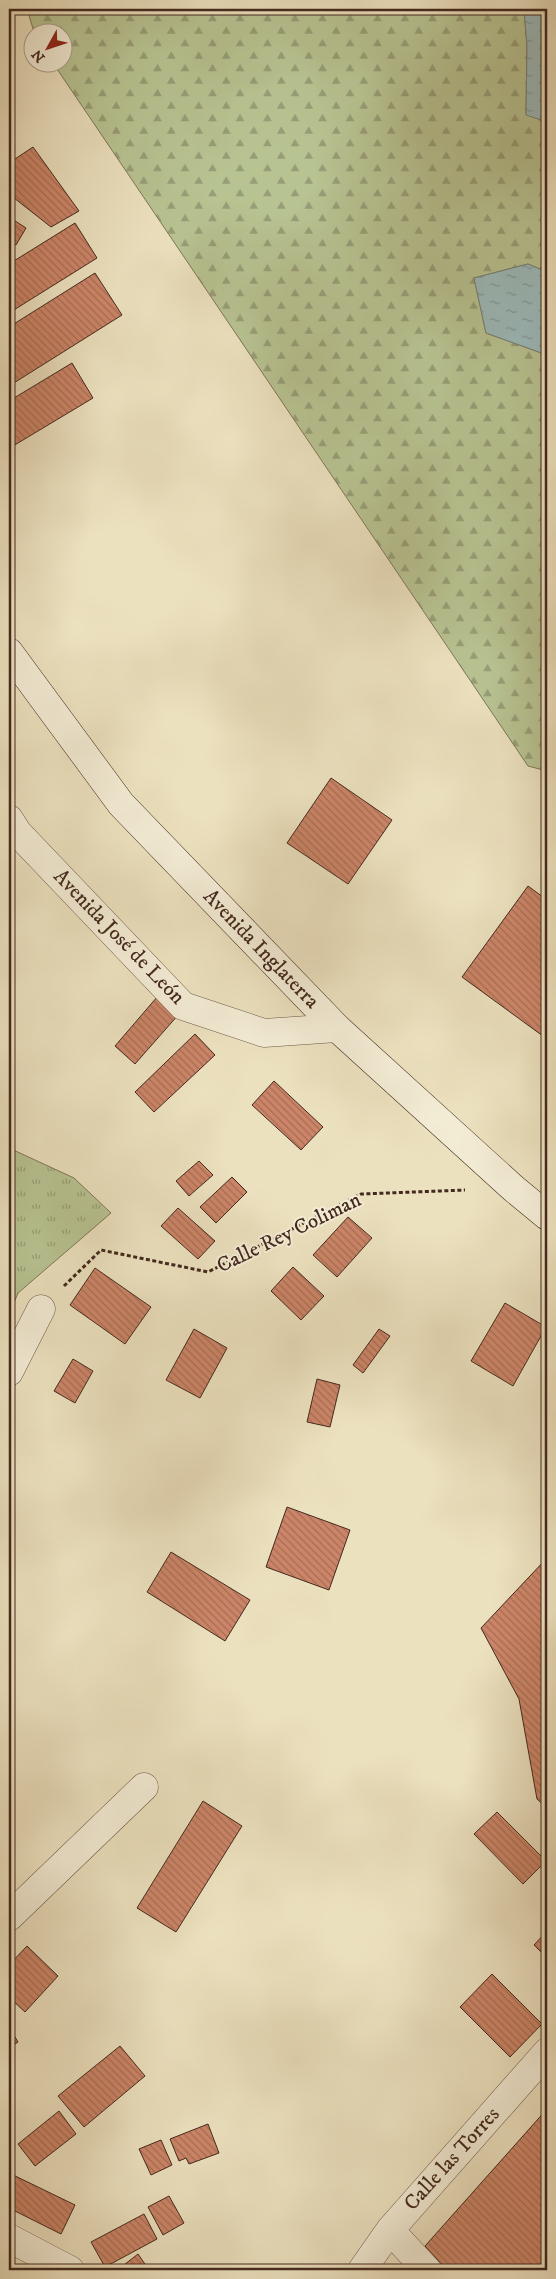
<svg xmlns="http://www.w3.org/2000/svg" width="556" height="2279" viewBox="0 0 556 2279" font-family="'IM FELL DW Pica',serif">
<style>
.grass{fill:url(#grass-tufts);stroke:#7e7658}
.forest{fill:url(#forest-firs);stroke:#7e7658}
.water{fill:url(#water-ripples);stroke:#78817c}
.building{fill:url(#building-back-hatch);stroke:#43291e}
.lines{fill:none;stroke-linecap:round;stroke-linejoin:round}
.minor-casing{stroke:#6d5746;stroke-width:29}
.secondary-casing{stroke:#43291e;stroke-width:29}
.path{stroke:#43291e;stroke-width:3;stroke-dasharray:4 2.5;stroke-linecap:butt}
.minor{stroke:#f3ecd5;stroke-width:28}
.secondary{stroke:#f3ecd5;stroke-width:28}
.labels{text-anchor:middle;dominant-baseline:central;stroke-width:4;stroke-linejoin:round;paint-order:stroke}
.street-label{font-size:21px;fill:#43291e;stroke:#f3ecd5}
</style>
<defs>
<pattern id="grass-tufts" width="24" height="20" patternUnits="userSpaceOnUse" patternTransform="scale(1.25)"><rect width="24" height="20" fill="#b8c392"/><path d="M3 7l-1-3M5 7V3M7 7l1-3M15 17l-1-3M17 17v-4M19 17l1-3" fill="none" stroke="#979e77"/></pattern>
<pattern id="forest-firs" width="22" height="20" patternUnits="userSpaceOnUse" patternTransform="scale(1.25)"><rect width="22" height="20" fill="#b8c392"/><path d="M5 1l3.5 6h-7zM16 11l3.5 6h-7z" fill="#979e77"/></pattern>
<pattern id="water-ripples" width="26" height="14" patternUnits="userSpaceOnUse" patternTransform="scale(1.25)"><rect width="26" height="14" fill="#9cbbbb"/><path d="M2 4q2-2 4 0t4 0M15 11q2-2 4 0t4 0" fill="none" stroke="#819897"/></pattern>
<pattern id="building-back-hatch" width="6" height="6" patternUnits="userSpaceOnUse" patternTransform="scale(1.25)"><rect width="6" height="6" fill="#cc8568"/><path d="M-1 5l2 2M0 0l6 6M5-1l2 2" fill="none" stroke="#a76d55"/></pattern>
</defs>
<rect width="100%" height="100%" fill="#ece1bf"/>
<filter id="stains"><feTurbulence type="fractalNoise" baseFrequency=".004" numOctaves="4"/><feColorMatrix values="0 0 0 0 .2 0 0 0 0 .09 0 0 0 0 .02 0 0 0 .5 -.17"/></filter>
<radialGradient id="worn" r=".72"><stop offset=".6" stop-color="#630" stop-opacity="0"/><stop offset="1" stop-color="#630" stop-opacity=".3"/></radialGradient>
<path class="grass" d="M9,1148L74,1178L111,1213L18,1293L9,1315Z"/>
<path class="forest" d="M27,9H524L527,46L526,114L547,122V272L528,264L474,278L486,333L547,355V771L528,766L53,63L62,62V32H34Z"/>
<path class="water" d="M524,9H547V122L526,115L527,46Z
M528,264L547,272V355L486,333L474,278Z"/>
<path class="building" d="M33,147L79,211L51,227L9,194V163Z
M9,217L26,228L16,245L9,240Z
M75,223L97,258L9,313V264Z
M95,273L122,315L9,386V327Z
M72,363L93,398L13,446L9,439V401Z
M331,778L392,820L348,884L287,843Z
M528,886L547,900V1039L462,977Z
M158,996L179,1014L135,1064L115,1046Z
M195,1034L215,1055L154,1112L135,1092Z
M274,1081L323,1127L301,1150L252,1105Z
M199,1161L213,1175L189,1196L176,1181Z
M232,1177L247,1192L216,1223L200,1207Z
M178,1208L215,1241L198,1259L161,1226Z
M348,1217L372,1238L337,1277L313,1255Z
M293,1267L324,1296L301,1320L271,1291Z
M95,1268L151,1307L125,1344L70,1305Z
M505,1303L546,1327L513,1386L471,1361Z
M194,1329L227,1348L200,1398L166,1380Z
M379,1329L390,1336L363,1373L353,1365Z
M73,1359L93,1371L75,1403L54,1391Z
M317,1379L340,1385L330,1427L307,1422Z
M287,1507L350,1530L329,1590L266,1567Z
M171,1552L250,1600L225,1641L147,1592Z
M546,1559L547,1560V1808L537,1799L519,1699L481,1628Z
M203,1801L242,1826L176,1932L137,1908Z
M497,1812L546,1861L523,1884L474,1834Z
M547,1931V1958L534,1945Z
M27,1946L58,1976L25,2012L9,1997V1965Z
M492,1974L542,2024L510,2057L460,2007Z
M9,2027L18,2042L9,2048Z
M120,2046L145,2076L84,2127L58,2096Z
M547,2109V2270H447L425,2246Z
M59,2111L76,2134L35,2166L18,2144Z
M208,2124L219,2153L189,2164L186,2158L179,2161L170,2139Z
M161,2140L172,2165L151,2175L139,2149Z
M9,2173L75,2205L61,2234L9,2208Z
M169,2196L184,2223L163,2235L148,2207Z
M144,2214L157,2239L105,2267L91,2242Z
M138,2254L149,2270H121L120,2268Z"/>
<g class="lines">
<g class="minor-casing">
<path id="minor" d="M9,819L18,833L183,1006L264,1033L337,1028
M9,1372L41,1309
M9,1917L144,1787
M390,2230L427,2270
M9,2238L70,2270
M362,2270L390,2230L547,2052"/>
</g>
<g class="secondary-casing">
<path id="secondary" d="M9,652L121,804L337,1028L513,1188L547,1216"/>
</g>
<path class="path" d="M64,1286L101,1250L208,1272L361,1194L465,1190"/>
<use href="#minor" class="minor"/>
<use href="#secondary" class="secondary"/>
</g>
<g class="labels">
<g class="street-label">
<text transform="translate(119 937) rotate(46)">Avenida José de León</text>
<text transform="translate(261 949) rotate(46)">Avenida Inglaterra</text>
<text transform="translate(289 1233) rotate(-26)">Calle Rey Coliman</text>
<text transform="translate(452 2159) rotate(-48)">Calle las Torres</text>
</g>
</g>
<rect width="556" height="2279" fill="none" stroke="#ece1bf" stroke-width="30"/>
<rect x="10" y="10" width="536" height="2259" fill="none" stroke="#43291e" stroke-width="2.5"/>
<rect x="15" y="15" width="526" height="2249" fill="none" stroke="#43291e"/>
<g transform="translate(48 48) rotate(230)"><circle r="24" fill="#f3ecd5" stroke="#ad9e8c"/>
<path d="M0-4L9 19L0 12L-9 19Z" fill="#8f2418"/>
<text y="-8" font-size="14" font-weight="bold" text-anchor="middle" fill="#43291e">N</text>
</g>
<rect width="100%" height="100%" filter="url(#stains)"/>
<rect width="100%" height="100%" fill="url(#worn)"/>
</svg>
